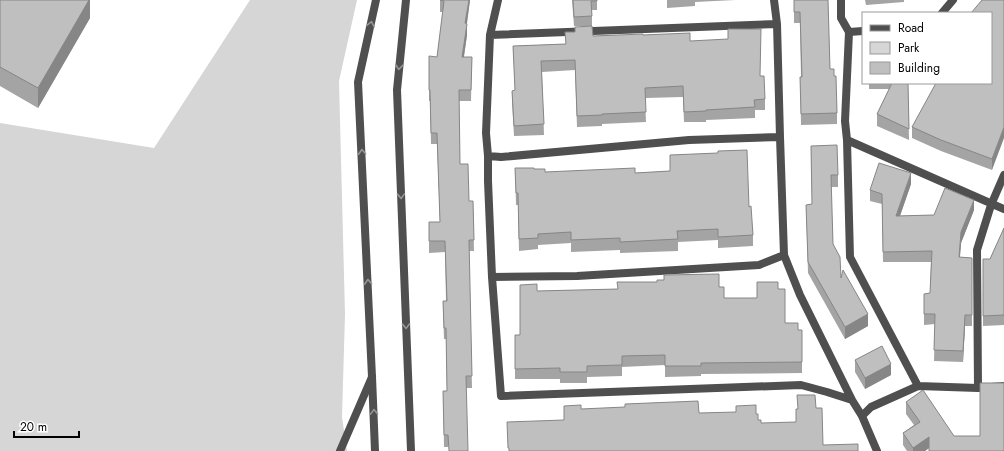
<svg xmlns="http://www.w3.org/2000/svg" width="1004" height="451" viewBox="0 0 1004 451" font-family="Jost,sans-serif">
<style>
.green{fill:#d6d6d6}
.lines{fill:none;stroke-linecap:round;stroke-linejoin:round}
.minor{stroke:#4f4f4f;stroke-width:8}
.tertiary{stroke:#4f4f4f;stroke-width:8}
.wall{fill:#a4a4a4}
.shaded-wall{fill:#868686}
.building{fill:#bfbfbf;stroke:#868686}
.oneway{stroke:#959595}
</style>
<rect width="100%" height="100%" fill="#fff"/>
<path class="green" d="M250,0H357L339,81L345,314L342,417L347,451H0V123L154,148Z"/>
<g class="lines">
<path class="minor" d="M498,0L490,35L777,24L774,0
M841,0V18L849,32
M942,13L953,0
M777,24L780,137
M863,31L849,32L845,121L847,140L1004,209
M490,35L486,133L488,156V181L492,277L501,396L801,385L827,392L852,400L862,416L877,451
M847,140L850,257L918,386
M488,156L501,157L689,140L780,137L784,255L759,265L577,276L492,277
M784,255L800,295L852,400
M978,388L977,250L991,205L1004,175
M862,416L871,407L918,386L978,388L1004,386
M340,451L372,377"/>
<path class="tertiary" d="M406,0L397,90L411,451
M375,451L372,377L358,82L376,0"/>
</g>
<path class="wall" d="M0,0H90V18L38,108L0,86Z
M440,0H470L467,24V35L464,57H472L471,101H459L460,164L469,201H473L474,251H469L472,388H466L448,447H444L443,391H447L446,339H444L443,312V301H446L445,252L429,253V222H440L437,144H431L430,101H429V90L437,57L443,12H440Z
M572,0H597V10H592V26H574Z
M667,0H735L695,2V6L667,8Z
M794,0H828L830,69L834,76L837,113V124L801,125L800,77H801L800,23H794Z
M865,0H904V2L866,5Z
M1004,0L992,170L941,151L912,138V127Z
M565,32L593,36L643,35L690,41L760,76L765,99V110H755V118L706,120V122H684L683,97L645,98L646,122L602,124V126L577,127L575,70L542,72L544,135L514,136L512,101V91H515L513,46L566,44Z
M869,83H908L909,140L877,126V114L889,89H869Z
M811,146L838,175V187H831L833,244L841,278L868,326L845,339L808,273L806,205L812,204Z
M670,155L749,207L753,235V246L718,248V240L678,242V251L620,253V250L571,252V243L538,245V249L519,251L518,205H516L515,168L534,169L545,172L635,173L670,171Z
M911,184L900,216L934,215L974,210L961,243L960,257L972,258V326H965L963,362L934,361L935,324L924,325V294L930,293L931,262H883L882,204L870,201V190Z
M1004,228V325L983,326V259H990Z
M719,287L724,298H757L778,289L785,323L798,330H802V373L701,374V376L665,377V365L622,367V376L587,377V383H560V379H515V335H520L537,291Z
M855,360L891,375L865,389L855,372Z
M906,402L954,436L1004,451L929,448L925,451H907L903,445V433L914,425L906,414Z"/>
<path class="shaded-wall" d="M89,0H90V18L38,108V88Z
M469,0H470L465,35V23Z
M467,24V35L462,68V57Z
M1004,127V138L992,170V159Z
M911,173V184L896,227V216Z
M974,200V210L961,243L959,268V257L961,232Z
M868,314V326L845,339V327Z
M965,315V326L963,362V351Z
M891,364V375L865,389V378Z
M929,437V448L925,451H913V448Z"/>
<path class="building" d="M0,0H89L38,88L0,67Z
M440,0H469L465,23L467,24L462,57H472L471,90H459L460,164H468L469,201H473L474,240H469L472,376H466L468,451H449L448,435H444L443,391H447L446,328H444L443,301H447L445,241H429V222H440L437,133H431L430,90H429V56L437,57L444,1Z
M573,0H597V1H591L592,16L574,17Z
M794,0H828L830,69H834V76H836L837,113L801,114L800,77H802L800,12H794Z
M982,0H1004V127L992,159L941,140L912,127L936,83H991V13H971Z
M592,26L593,36L643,34V35L690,33V41L728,39V29H761L760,76H764L765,99L754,100L755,107L706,110V111L684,112L683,86L645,88L646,112L602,114V115L577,116L575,60L541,61L544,124L514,126L512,91L515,90L513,46L566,44L565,32H575V27Z
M892,83H908L909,129L877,114Z
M837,145L838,175H831L833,244L840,257L841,278L843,270L868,314L845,327L808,262L806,205L812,204L811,146Z
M747,150L749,207L751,206L753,235L718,237V229L677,231L678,239L620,242V238L571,240V232L538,234V238L519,239L518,193H516L515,168H534V169H545V172L635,168V173L670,171V155L718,153V151Z
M879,163L911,173L896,216L934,215L945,188L974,200L961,232L959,257L972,258V315H965L963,351L934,350L935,314H924V294L930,293L932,251L883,252L882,194L870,190Z
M1004,228V315L983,316V259H990Z
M719,274V287H724V298H757V282H778V289H785V323H798V330H802V362L701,363V366H665V355L622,356V365L587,366V372H560V368L515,369V335H520V285L537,284V291L618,289L617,282H657V280H664V275Z
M882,346L891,364L865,378L855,360Z
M980,383H1004V451H929V437L913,448L903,433L920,422L906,402L923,390L954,436H980Z
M797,395H815L816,408H822L823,445L858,444V451H509V448H508L507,422L564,420V406L581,405V409L625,407V404L698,401L699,413L736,412V406L756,405V414H758V420H761V423L796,422V409H798Z"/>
<defs><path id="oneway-chevron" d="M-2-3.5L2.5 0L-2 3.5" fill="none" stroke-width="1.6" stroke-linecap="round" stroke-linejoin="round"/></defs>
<g class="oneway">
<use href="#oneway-chevron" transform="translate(371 24) rotate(-78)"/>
<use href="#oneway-chevron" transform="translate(399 67) rotate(96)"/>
<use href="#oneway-chevron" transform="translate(362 152) rotate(-93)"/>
<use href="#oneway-chevron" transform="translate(401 196) rotate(88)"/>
<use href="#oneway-chevron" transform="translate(368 282) rotate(-93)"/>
<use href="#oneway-chevron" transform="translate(406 326) rotate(88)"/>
<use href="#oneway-chevron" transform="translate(374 412) rotate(-92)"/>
</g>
<rect x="862" y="12" width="130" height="72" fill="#ffffff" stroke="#999999"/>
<rect x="870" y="25" width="20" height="6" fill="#4f4f4f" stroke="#999999"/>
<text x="898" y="32" font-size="12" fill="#000000">Road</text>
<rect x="870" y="42" width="20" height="12" fill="#d6d6d6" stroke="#999999"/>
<text x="898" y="52" font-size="12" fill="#000000">Park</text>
<rect x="870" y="62" width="20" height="12" fill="#bfbfbf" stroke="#999999"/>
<text x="898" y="72" font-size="12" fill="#000000">Building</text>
<path d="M14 431v6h65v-6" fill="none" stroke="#000000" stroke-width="2"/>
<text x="20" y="431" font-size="12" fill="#000000" stroke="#ffffff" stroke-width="3" paint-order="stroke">20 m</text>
</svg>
